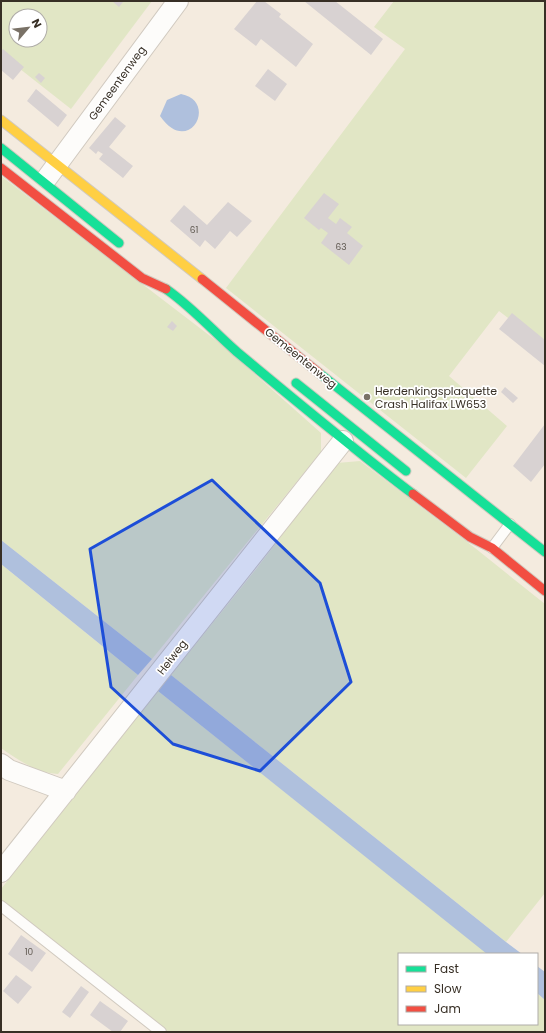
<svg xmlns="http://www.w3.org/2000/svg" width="546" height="1033" viewBox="0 0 546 1033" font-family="Poppins,sans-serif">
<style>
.green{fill:#e1e6c5;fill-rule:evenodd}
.water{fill:#afc0dd}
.building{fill:#d8d2d2}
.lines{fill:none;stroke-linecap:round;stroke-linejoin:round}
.lane-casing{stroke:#d0c9bf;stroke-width:12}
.street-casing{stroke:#d0c9bf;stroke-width:22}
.fast-casing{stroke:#d0c9bf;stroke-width:11}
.slow-casing{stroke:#d0c9bf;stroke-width:11}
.jam-casing{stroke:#d0c9bf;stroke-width:11}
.lane{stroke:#fdfcfa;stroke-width:10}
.street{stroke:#fdfcfa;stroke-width:20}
.fast{stroke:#16e098;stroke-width:9}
.slow{stroke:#ffcf43;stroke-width:9}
.jam{stroke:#f24e42;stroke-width:9}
.marked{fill:#1d4ed8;fill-opacity:0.2;stroke:#1d4ed8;stroke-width:3;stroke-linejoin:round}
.poi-dot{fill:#797166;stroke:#fff;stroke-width:1.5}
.labels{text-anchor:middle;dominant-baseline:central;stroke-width:3.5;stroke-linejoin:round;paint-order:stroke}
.number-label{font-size:9px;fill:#5f5850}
.street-label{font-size:11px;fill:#372f25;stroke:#fff}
.poi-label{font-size:11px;fill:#372f25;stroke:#fff;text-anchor:start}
</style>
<rect width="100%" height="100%" fill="#f4ebdf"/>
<path class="green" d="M1,1H152L71,109L1,54ZM16,16H40V40H16Z
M394,1H545V347L499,311L449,376L507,426L466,478L226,288L405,49L374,27Z
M1,176L222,345L321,433V452L152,659L1,540Z
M360,461L475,548L545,604V893L506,942L171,675L257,568L337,463Z
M1,564L138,675L58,774C37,773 18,760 1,748Z
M158,691L488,954H399V1024H537V993L545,1000V1032H163L1,901V889Z"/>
<path class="water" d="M181,94C219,101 189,158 160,116L167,100Z
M1,540L152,659L138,675L1,564Z
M171,675L506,942L522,954H487L158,691Z
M537,966L545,972V1000L537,993Z"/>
<path class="building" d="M112,1H121L123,2L119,7Z
M257,1H264L281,14L279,17L313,44L296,67L261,39L256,46L234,29Z
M304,1H335L383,39L371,55Z
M3,49L24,67L13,80L1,70V51Z
M268,69L287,84L275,101L255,86Z
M39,73L45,78L41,83L35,77Z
M36,89L67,115L58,127L27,101Z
M115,117L126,126L109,147L133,166L123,178L99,159L103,154L98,151L96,154L89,148Z
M324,193L339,204L328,218L336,224L340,218L352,227L347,233L363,246L349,265L321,243L328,233L321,228L319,230L304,218Z
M228,202L252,221L237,237L230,231L215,249L205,240L200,247L170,221L184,205L207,225Z
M512,313L545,340V366L499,329Z
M172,321L177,326L173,331L167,327Z
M505,387L518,398L513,403L501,392Z
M545,424V464L531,482L513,466Z
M21,935L46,953L32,972L8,954Z
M16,975L32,987L18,1004L3,991Z
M81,986L89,992L70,1018L62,1012Z
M100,1001L128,1021L120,1032H113L90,1015Z"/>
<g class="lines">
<g class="lane-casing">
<path id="lane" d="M492,548L510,524
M1,906L161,1032"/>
</g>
<g class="street-casing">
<path id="street" d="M47,178L178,1
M1,764L9,770L66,791
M1,872L343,441"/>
</g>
<g class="fast-casing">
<path id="fast" d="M1,148L119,243
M166,289C192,307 213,331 237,352C295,400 352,448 413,494
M319,373L545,552
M296,383L406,471"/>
</g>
<g class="slow-casing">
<path id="slow" d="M1,120L202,279"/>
</g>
<g class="jam-casing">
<path id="jam" d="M1,168L142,278L166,289
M202,279L319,373
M413,494L470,537L492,548L545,591"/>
</g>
<use href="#lane" class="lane"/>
<use href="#street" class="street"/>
<use href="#fast" class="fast"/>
<use href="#slow" class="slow"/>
<use href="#jam" class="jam"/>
</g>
<path class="marked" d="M212,480L320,583L351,682L260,771L173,744L111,687L90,549Z"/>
<circle class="poi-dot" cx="367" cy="397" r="4"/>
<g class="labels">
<g class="number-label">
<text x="194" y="230">61</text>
<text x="341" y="247">63</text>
<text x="29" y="952">10</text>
</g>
<g class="street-label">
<text transform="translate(117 83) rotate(-54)">Gemeentenweg</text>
<text transform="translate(301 358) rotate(39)">Gemeentenweg</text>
<text transform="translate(172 657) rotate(-52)">Heiweg</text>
</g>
<g class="poi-label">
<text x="375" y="391">Herdenkingsplaquette<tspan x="375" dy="13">Crash Halifax LW653</tspan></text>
</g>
</g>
<rect width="546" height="1033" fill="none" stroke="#372f25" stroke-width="4"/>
<rect x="398" y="953" width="140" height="72" fill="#ffffff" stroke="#afaca8"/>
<rect x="406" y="966" width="20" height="6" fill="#16e098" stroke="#afaca8"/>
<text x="434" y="973" font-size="12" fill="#372f25">Fast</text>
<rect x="406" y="986" width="20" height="6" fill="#ffcf43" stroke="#afaca8"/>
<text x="434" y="993" font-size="12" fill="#372f25">Slow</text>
<rect x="406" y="1006" width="20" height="6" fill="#f24e42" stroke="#afaca8"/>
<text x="434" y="1013" font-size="12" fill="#372f25">Jam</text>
<g transform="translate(28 28) rotate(62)"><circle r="19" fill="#ffffff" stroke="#afaca8"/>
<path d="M0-3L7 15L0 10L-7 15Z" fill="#797166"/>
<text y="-6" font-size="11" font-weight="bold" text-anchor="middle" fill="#372f25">N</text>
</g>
</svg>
